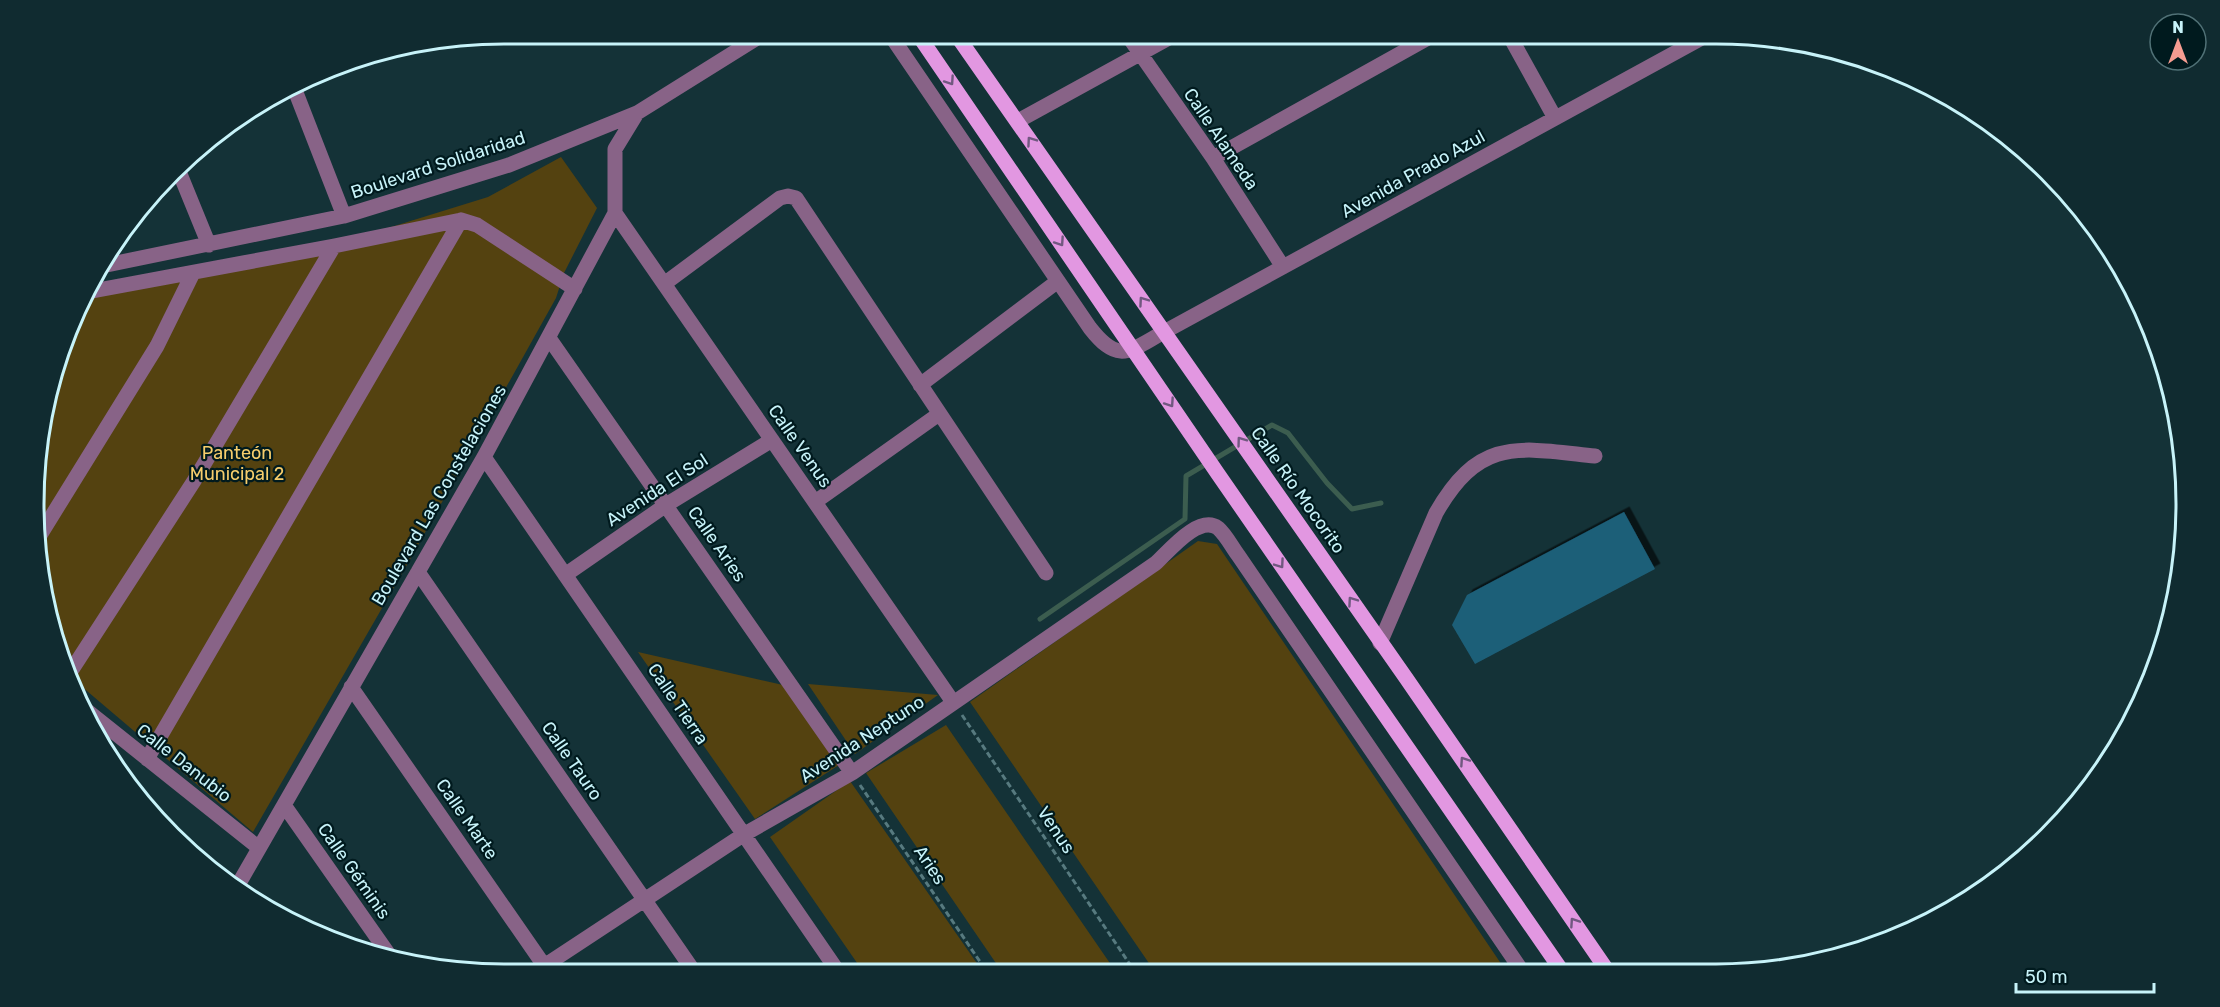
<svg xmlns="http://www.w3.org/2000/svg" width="2220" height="1007" viewBox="0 0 2220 1007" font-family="Rubik,sans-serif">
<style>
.green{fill:#544210}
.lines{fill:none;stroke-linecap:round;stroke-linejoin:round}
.stream{stroke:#3c5d4f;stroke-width:5}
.building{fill:#1e5f78;filter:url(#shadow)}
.path{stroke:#577a7f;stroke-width:3;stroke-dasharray:6 3;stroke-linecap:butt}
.minor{stroke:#886387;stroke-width:15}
.major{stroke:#e297e1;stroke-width:15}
.oneway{stroke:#715880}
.labels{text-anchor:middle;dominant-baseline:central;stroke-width:4.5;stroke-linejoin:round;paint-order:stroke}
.street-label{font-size:18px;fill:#c7f3f9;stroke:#001a1e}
.park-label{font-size:18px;fill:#f5cd6c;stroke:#001a1e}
.rim{fill:none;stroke:#c7f3f9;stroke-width:3}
</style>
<defs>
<filter id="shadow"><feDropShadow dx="5.5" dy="-5.5" stdDeviation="0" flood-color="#0009"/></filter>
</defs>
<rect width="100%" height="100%" fill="#143237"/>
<path class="green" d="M561,157L597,208L564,273L556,298L408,563L253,832L74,680L42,595L33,503L42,412L89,287L346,241L488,197Z
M1198,541L1217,544L1506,971L1155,972L970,702Z
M638,652L783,685L839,765L755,819Z
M808,684L938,695L855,754Z
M946,725L1116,972H1002L866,773Z
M850,781L983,972L864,973L770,837Z"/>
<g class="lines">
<path class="stream" d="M1040,619L1185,519L1186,476L1272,425L1288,433L1327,483L1352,509L1381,503"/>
</g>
<path class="building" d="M1624,512L1655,569L1475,664L1452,625L1467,595Z"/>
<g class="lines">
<path class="path" d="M962,715L1135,972
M860,785L987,972"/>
<path class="minor" d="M889,33L1090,328C1119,365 1129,351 1164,332L1711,33
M1126,33L1213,158L1283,267
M1508,33L1555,118
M293,85L344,216
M1018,121L1178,33
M1213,158L1437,33
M178,169L209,245
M615,213L953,702
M97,267L344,216L509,165L637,113L765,33
M664,284L780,198L788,196L796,198L1046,573
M87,292L334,246L461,220
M549,338L852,773
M920,385L1058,281
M484,457L839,973
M815,502L939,414
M37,540L157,346L193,273
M418,572L695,973
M565,575L666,505L772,440
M1380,643L1436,513C1480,436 1519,448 1595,456
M71,671L194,481L334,246
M351,687L550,974
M85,709L259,848
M147,759L461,220L477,225L575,289
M284,805L392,959
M238,885L484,457L615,213V149L637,113
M532,974L743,835L852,773L1156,563C1169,551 1199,514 1218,528C1226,535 1232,547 1238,555L1522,971"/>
<path class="major" d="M917,33L1218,474L1562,971
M955,33L1406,678L1607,970"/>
</g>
<defs><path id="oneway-chevron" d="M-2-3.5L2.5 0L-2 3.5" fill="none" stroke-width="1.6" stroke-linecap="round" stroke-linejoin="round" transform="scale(1.5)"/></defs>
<g class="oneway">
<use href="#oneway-chevron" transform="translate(950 81) rotate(56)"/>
<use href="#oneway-chevron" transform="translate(1031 141) rotate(-125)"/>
<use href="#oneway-chevron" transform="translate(1060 242) rotate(56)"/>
<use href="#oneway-chevron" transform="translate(1143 301) rotate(-125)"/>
<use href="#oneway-chevron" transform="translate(1170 403) rotate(56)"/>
<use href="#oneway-chevron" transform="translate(1241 441) rotate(-126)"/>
<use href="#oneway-chevron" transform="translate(1280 564) rotate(55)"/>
<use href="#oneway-chevron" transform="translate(1352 601) rotate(-125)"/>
<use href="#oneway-chevron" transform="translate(1464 761) rotate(-124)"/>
<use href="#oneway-chevron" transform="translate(1574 922) rotate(-124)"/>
</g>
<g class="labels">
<g class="street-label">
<text transform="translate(1221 139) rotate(56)">Calle Alameda</text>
<text transform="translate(438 165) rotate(-18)">Boulevard Solidaridad</text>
<text transform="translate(1413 174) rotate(-29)">Avenida Prado Azul</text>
<text transform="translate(800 446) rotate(55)">Calle Venus</text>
<text transform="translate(657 490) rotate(-33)">Avenida El Sol</text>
<text transform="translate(1298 490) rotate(55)">Calle Río Mocorito</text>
<text transform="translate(439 495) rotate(-60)">Boulevard Las Constelaciones</text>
<text transform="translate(717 544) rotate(55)">Calle Aries</text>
<text transform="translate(678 704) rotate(56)">Calle Tierra</text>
<text transform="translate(862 739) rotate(-33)">Avenida Neptuno</text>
<text transform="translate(572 761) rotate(55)">Calle Tauro</text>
<text transform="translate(184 763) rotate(38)">Calle Danubio</text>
<text transform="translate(467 819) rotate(55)">Calle Marte</text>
<text transform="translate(1056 830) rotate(56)">Venus</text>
<text transform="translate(930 865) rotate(56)">Aries</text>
<text transform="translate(354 871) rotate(55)">Calle Géminis</text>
</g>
<g class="park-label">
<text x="237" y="453">Panteón<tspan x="237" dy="21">Municipal 2</tspan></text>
</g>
</g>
<path d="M0 0H2220V1007H0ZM504 44H1716A460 460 0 0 1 2176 504V504A460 460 0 0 1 1716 964H504A460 460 0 0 1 44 504V504A460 460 0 0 1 504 44Z" fill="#102b30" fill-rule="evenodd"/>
<path class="rim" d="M504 44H1716A460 460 0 0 1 2176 504V504A460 460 0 0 1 1716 964H504A460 460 0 0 1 44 504V504A460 460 0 0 1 504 44Z"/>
<g transform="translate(2178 42)"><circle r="28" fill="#001a1e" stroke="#507176" stroke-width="1.5"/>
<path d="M0-4.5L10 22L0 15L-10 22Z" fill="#f59c91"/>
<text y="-9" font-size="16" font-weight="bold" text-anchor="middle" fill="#c7f3f9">N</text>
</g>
<path d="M2016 983v9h138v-9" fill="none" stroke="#c7f3f9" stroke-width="3"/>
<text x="2025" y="983" font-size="18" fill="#c7f3f9" stroke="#001a1e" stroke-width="4.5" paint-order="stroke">50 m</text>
</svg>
